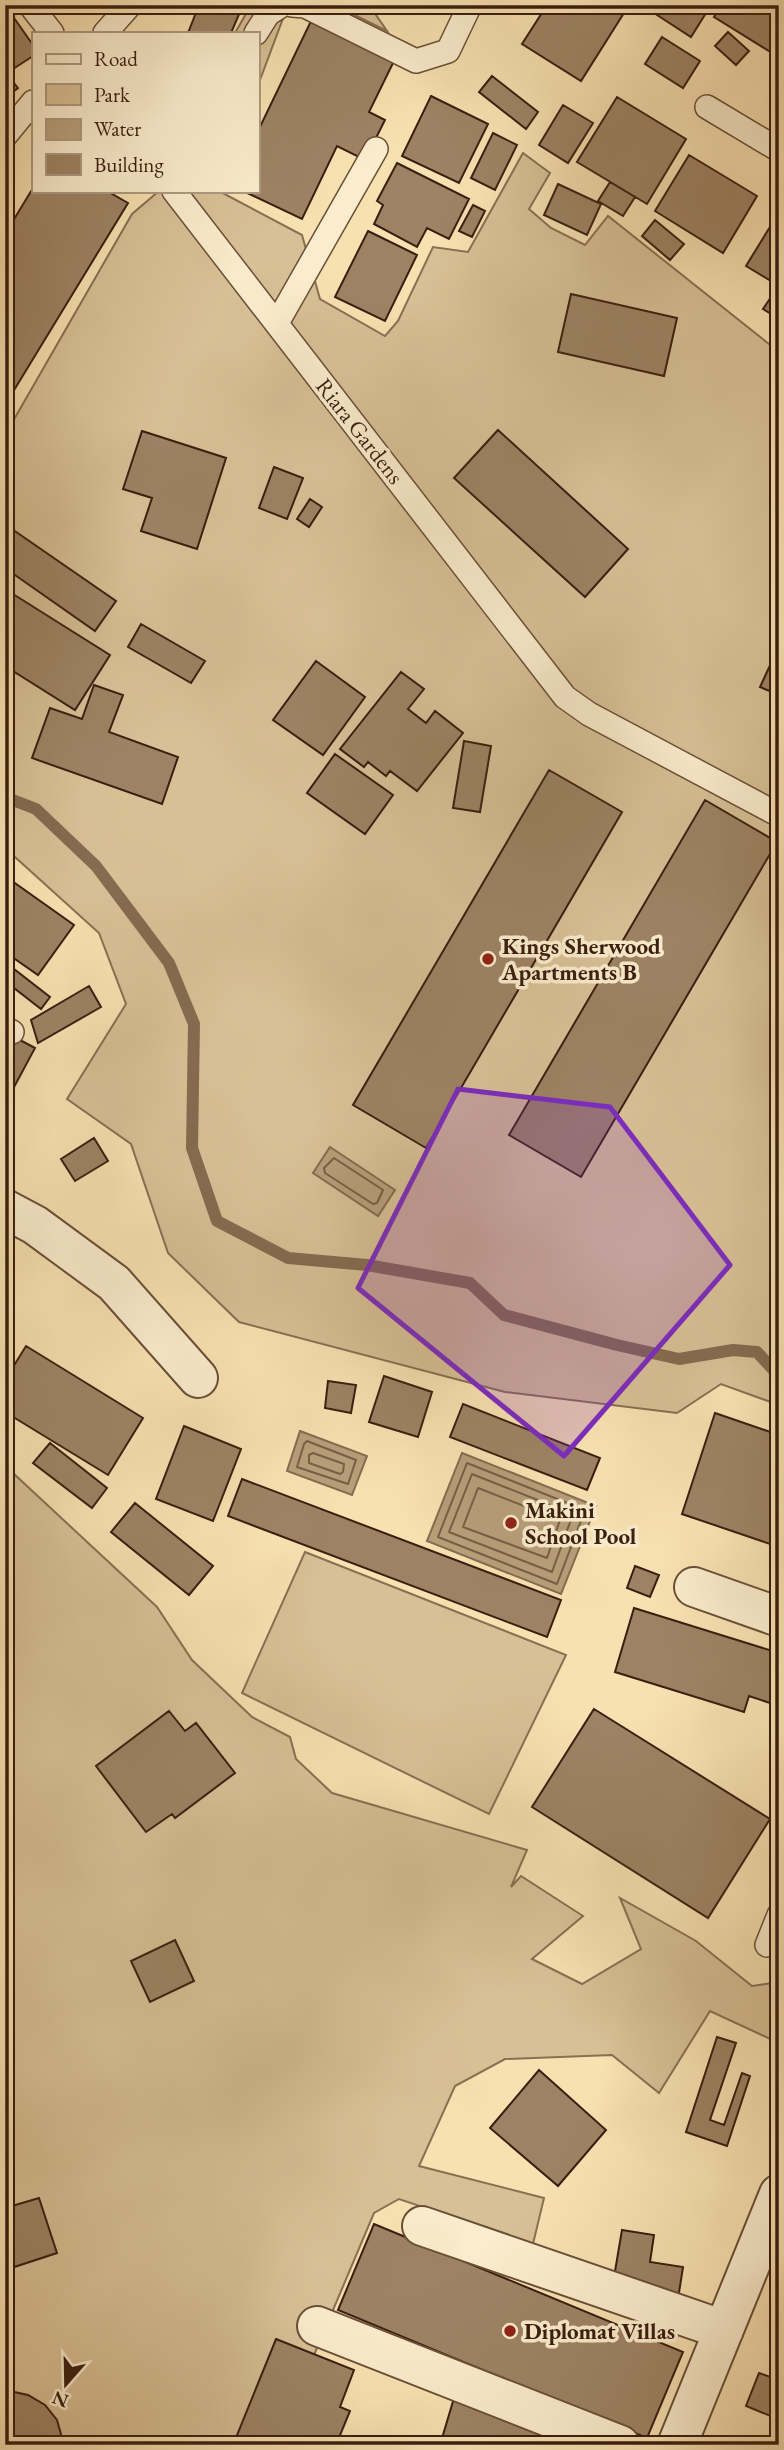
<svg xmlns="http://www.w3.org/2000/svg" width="784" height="2450" viewBox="0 0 784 2450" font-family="'EB Garamond',serif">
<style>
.green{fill:#d8c096;stroke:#896f53;stroke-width:2}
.water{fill:#b79f7a;stroke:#856b50;stroke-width:2}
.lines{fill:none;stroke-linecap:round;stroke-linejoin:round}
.shore{stroke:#785e45;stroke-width:2}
.stream{stroke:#856b50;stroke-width:12}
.building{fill:#9d8364;stroke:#3a1e10;stroke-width:2}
.service-casing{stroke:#6a4f38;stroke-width:26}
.minor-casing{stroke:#6a4f38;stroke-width:42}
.service{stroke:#faeccc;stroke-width:23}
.minor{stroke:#faeccc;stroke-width:38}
.marked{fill:#7b2cbf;fill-opacity:0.2;stroke:#7b2cbf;stroke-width:5;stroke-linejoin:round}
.poi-dot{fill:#8f2418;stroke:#faeccc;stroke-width:2.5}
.labels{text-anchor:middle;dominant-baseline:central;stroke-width:7;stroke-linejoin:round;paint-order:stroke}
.street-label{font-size:23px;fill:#3a1e10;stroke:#faeccc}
.poi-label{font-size:23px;font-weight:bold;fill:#3a1e10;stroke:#faeccc;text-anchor:start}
</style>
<rect width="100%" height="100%" fill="#f8e1b1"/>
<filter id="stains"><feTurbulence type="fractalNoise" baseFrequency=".00286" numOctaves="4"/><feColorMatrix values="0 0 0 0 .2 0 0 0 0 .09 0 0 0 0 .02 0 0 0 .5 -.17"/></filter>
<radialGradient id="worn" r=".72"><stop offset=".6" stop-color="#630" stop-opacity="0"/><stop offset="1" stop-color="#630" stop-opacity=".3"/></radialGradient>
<path class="green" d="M251,5H288L257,88V33H235Z
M334,5H369L387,31Z
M523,153L550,173L529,209L551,228L585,245L608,216L779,352V1405L721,1384L677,1413L505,1392L239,1322L168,1253L131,1144L67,1099L126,1004L99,933L5,848V435L132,214L159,191H219L302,235L320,299L385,336L398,321L433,247L468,252Z
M5,1462L13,1473L157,1607L192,1660L252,1717L290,1737L296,1759L332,1793L527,1850L511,1887L521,1876L583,1916L532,1959L582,1984L641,1949L620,1898L696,1941L752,1986L779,1982V2043L710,2011L659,2093L612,2055L505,2059L455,2086L419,2166L544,2198L533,2244L399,2199L374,2213L276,2445H5Z
M305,1552L566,1655L489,1814L242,1693Z"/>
<path class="water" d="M330,1147L395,1190L378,1216L313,1173Z
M300,1431L367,1456L352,1495L287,1471Z
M462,1453L596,1506L561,1594L427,1541Z"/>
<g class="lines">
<path class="shore" d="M334,1158L383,1190L377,1203L373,1204L325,1173L324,1168Z
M307,1441L356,1460L348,1484L297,1467L304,1444Z
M313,1453L344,1464L343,1472L340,1474L309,1463V1455Z
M467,1463L585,1510L557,1584L438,1537Z
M472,1474L573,1514L552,1572L449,1532Z
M478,1488L560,1520L547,1558L463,1527Z"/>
<path class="stream" d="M5,797L36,809L96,866L169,963L194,1024L192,1148L217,1221L288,1258L367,1265L470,1283L504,1315L617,1345L679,1359L733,1350L757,1352L779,1376"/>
</g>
<path class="building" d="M5,5L33,45V56L10,71L5,64Z
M199,5H243L231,33H188Z
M547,5H629L581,81L522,44Z
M659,5H711L691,37L654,13Z
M722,5H779L777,56L714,17Z
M311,21L394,61L369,112L385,120L365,160L337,146L302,219L243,191H257V133Z
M728,32L749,51L736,65L715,46Z
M662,37L700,61L683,88L645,64Z
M5,72L18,88L5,98Z
M492,76L538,112L526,129L479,92Z
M431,96L488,124L459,183L402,156Z
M617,97L686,139L647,204L577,162Z
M563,105L593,123L568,163L539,145Z
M493,133L517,145L495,190L471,178Z
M689,155L757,196L723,253L655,211Z
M397,163L469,199L449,239L427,228L417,247L374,224L383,205L377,201Z
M610,182L635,197L623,216L598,201Z
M558,184L601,204L587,235L544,215Z
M33,188L107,191L128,203L5,405V234Z
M473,205L485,211L472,237L459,231Z
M779,212V286L746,266Z
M655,220L684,244L670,260L642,236Z
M368,231L417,255L385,321L335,297Z
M777,288L779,289V319L763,309Z
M571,294L677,318L664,376L558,352Z
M498,430L628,549L585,597L454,478Z
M142,431L226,458L197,549L141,531L152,498L123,489Z
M274,467L303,478L287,519L259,508Z
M310,499L322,507L309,527L297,519Z
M9,527L116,601L95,631L5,568V532Z
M5,589L110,655L75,710L5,666Z
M141,624L205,661L191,683L128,647Z
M779,646V695L760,687Z
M316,661L365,697L323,755L273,720Z
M401,672L424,689L408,709L426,723L435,711L463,733L417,791L390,771L386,776L368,762L364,767L340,749Z
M94,685L123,695L109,732L178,757L162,804L32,758L50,708L82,719Z
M464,741L491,746L480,812L453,808Z
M335,754L393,795L365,834L307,793Z
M549,770L622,812L426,1148L353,1105Z
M705,800L777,842L581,1177L509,1135Z
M5,876L74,925L38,975L5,952Z
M5,962L50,997L41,1009L5,981Z
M89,986L101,1007L38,1043L31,1020Z
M5,1032L35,1048L5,1104Z
M94,1138L108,1161L75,1181L61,1159Z
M26,1346L143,1418L108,1475L5,1412V1380Z
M384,1376L432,1392L418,1437L369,1422Z
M328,1381L356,1385L351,1413L325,1408Z
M463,1404L600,1458L587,1490L450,1437Z
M715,1413L779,1435V1547L682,1514Z
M184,1426L241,1449L213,1521L156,1499Z
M50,1443L107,1488L92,1508L33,1463Z
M242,1479L561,1600L547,1637L228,1516Z
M135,1503L213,1566L189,1595L111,1532Z
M635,1566L659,1575L650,1597L627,1588Z
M634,1608L779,1653V1674L770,1703L749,1696L744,1712L615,1672Z
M594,1709L770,1819L708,1918L532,1807Z
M169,1711L185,1731L196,1723L235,1773L175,1818L172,1814L146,1832L96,1766Z
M175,1940L194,1981L150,2002L131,1961Z
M717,2037L736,2043L710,2120L724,2125L742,2073L750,2076L727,2146L686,2132Z
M539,2070L606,2130L558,2186L490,2128Z
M39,2198L57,2253L5,2270V2208Z
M374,2224L683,2352L647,2438L338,2310Z
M622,2230L654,2235L650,2262L683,2267L678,2299L612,2289Z
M276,2339L354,2370L340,2407L350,2411L336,2445H233Z
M759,2373L779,2380V2402L773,2417L746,2406Z
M5,2390L28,2395L45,2405L57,2420L64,2445H5Z
M454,2398L554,2428L549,2445H440Z"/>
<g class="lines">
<g class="service-casing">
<path id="service" d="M30,5L52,33
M292,5L305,6L416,61L448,51L470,5
M105,33L130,5
M256,33L268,14L282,5
M707,107L779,150
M5,136L33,102
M174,191L565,697L589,714L779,815
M277,323L376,149
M5,1028L12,1032
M767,1945L779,1915"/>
</g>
<g class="minor-casing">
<path id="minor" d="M5,1209L35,1225L114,1283L198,1378
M694,1587L779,1617
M422,2226L724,2330
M317,2326L620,2445
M677,2445L779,2194"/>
</g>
<use href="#service" class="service"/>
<use href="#minor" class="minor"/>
</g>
<path class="marked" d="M458,1089L610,1107L730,1265L564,1456L358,1288Z"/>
<g class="poi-dot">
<circle cx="488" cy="959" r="7"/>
<circle cx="511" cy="1523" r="7"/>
<circle cx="510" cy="2331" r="7"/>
</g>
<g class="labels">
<g class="street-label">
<text transform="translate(360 431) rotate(52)">Riara Gardens</text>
</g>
<g class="poi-label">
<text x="502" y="946">Kings Sherwood<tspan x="502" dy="26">Apartments B</tspan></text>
<text x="525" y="1510">Makini<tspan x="525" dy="26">School Pool</tspan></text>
<text x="524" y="2331">Diplomat Villas</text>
</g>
</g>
<rect width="784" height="2450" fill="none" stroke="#f8e1b1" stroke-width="28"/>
<rect x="7" y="7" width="770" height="2436" fill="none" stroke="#3a1e10" stroke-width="3.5"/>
<rect x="14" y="14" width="756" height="2422" fill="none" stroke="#3a1e10" stroke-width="2"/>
<rect x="32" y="32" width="228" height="161" fill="#faeccc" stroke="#ad9a81" stroke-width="2"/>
<rect x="46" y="54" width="35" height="10" fill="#faeccc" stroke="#ad9a81" stroke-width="2"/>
<text x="94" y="66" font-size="21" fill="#3a1e10">Road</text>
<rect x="46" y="84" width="35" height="21" fill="#d8c096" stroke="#ad9a81" stroke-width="2"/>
<text x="94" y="102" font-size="21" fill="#3a1e10">Park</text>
<rect x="46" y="119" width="35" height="21" fill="#b79f7a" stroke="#ad9a81" stroke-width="2"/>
<text x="94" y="136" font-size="21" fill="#3a1e10">Water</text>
<rect x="46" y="154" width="35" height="21" fill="#9d8364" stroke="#ad9a81" stroke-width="2"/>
<text x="94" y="172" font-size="21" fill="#3a1e10">Building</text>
<g transform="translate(66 2384) rotate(200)" stroke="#faeccc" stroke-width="5" paint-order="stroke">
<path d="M0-5L12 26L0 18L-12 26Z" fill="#3a1e10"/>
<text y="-10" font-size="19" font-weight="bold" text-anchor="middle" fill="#3a1e10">N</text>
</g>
<rect width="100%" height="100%" filter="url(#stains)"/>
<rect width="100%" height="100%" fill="url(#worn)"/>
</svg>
